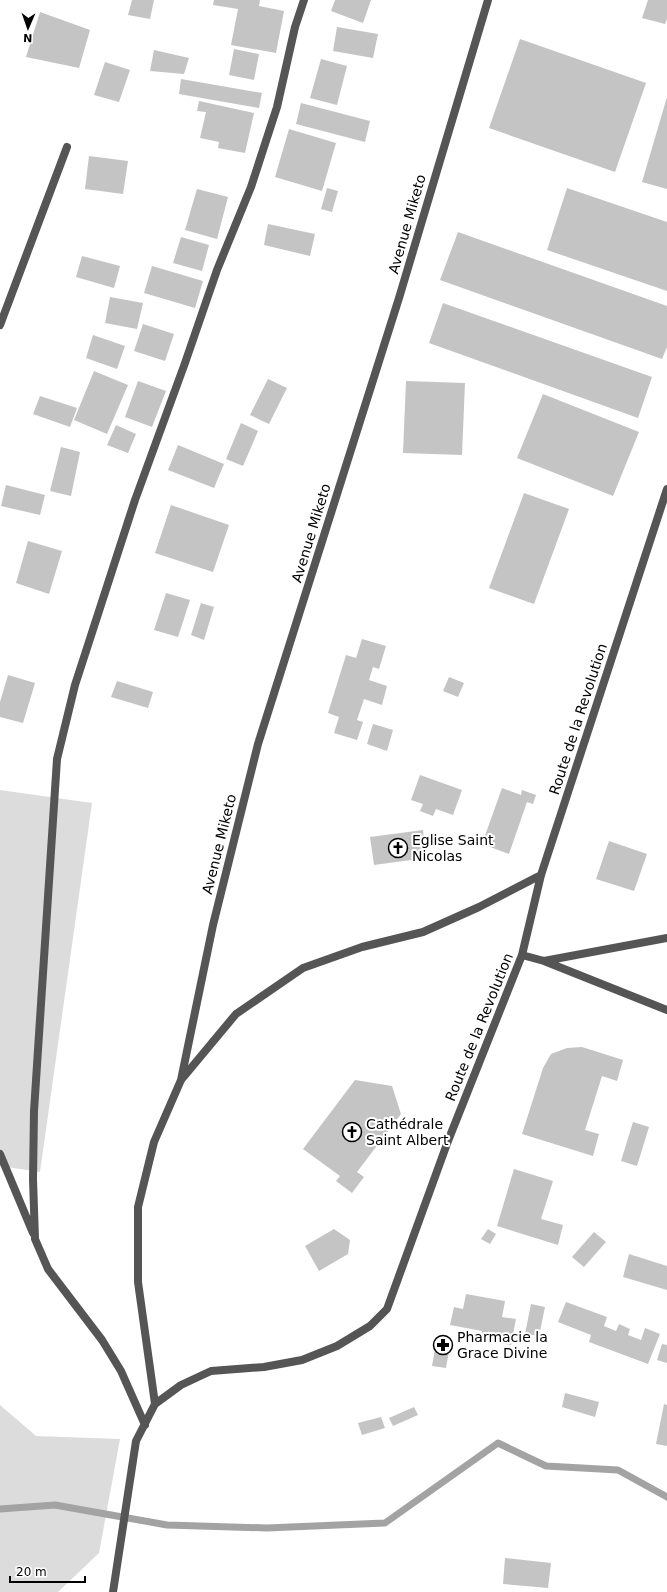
<svg xmlns="http://www.w3.org/2000/svg" width="667" height="1592" viewBox="0 0 667 1592" font-family="'DejaVu Sans',sans-serif">
<style>
.green{fill:#dcdcdc}
.lines{fill:none;stroke-linecap:round;stroke-linejoin:round}
.stream{stroke:#a3a3a3;stroke-width:7}
.building{fill:#c4c4c4}
.street{stroke:#555;stroke-width:8}
.labels{text-anchor:middle;dominant-baseline:central;stroke-width:4;stroke-linejoin:round;paint-order:stroke}
.street-label{font-size:14px;fill:#000;stroke:#fff}
.poi-label{font-size:14px;fill:#000;stroke:#fff;text-anchor:start}
</style>
<rect width="100%" height="100%" fill="#fff"/>
<path class="green" d="M0,790L92,803L40,1172L0,1166Z
M0,1405L36,1436L120,1439L99,1553L58,1592H0Z"/>
<g class="lines">
<path class="stream" d="M0,1509L55,1505L167,1525L267,1528L385,1523L498,1443L546,1466L618,1470L667,1497"/>
</g>
<path class="building" d="M132,0H154L150,19L128,15Z
M214,0H260L259,6L284,11L276,53L231,45L238,9L213,5Z
M335,0H371L363,23L331,11Z
M648,0H667V19L665,24L642,18Z
M40,12L90,30L79,68L26,57Z
M337,27L378,34L373,58L333,51Z
M520,39L646,83L615,172L489,128Z
M234,49L259,54L254,80L229,75Z
M154,50L189,58L184,74L150,71Z
M321,59L347,66L337,105L310,98Z
M105,62L130,70L119,102L94,95Z
M181,79L262,93L259,108L179,94Z
M667,97V189L642,182Z
M199,101L254,113L245,153L218,148L219,142L200,138L206,112L197,111Z
M301,103L370,121L365,142L296,124Z
M289,129L336,143L322,191L275,177Z
M89,156L128,161L123,194L85,189Z
M327,188L338,191L332,212L321,209Z
M567,188L667,222V291L547,250Z
M197,189L228,197L217,239L185,230Z
M268,224L315,234L310,256L264,245Z
M458,232L667,306V347L662,359L440,280Z
M181,237L209,245L202,271L173,263Z
M82,256L120,266L114,288L76,277Z
M152,266L203,281L195,308L144,293Z
M110,297L143,303L137,329L105,323Z
M443,303L652,377L638,418L429,343Z
M143,324L174,334L165,361L134,351Z
M93,335L125,346L117,369L86,358Z
M94,371L128,385L107,434L74,420Z
M268,379L287,388L269,424L250,415Z
M138,381L166,391L152,427L125,417Z
M406,381L465,383L462,455L403,453Z
M543,394L639,432L613,496L517,458Z
M40,396L77,408L70,427L33,414Z
M241,423L258,431L243,466L226,459Z
M116,425L136,434L128,453L107,445Z
M178,445L224,464L214,488L168,470Z
M61,447L80,452L71,496L50,491Z
M6,485L45,495L40,515L1,506Z
M524,493L569,509L534,604L489,588Z
M171,505L229,525L213,572L155,553Z
M28,541L62,551L49,594L16,583Z
M166,593L190,600L178,637L154,630Z
M201,603L214,607L204,640L191,635Z
M362,639L386,646L379,669L373,667L369,680L387,686L382,705L364,699L357,720L363,722L357,740L334,733L339,717L328,713L346,655L356,658Z
M8,675L35,683L23,723L0,717V702Z
M449,677L464,683L458,697L443,691Z
M117,681L153,692L148,708L111,697Z
M373,724L393,730L387,751L367,744Z
M420,775L462,790L453,815L436,809L433,816L420,811L423,804L411,800Z
M502,788L521,795L522,790L536,795L533,804L527,802L509,854L482,844Z
M423,830L426,858L374,865L370,837Z
M609,841L647,854L634,891L596,879Z
M582,1047L623,1060L617,1081L602,1076L585,1130L599,1134L593,1156L522,1134L543,1068L551,1054L567,1048Z
M355,1080L392,1086L401,1114L357,1172L364,1177L352,1193L336,1181L340,1176L303,1149Z
M633,1122L649,1127L637,1166L621,1161Z
M514,1169L553,1181L541,1219L563,1225L558,1245L497,1226Z
M334,1229L350,1240L348,1254L319,1271L305,1246Z
M488,1229L496,1234L490,1244L481,1239Z
M594,1232L606,1242L584,1267L572,1257Z
M629,1254L667,1266V1290L623,1277Z
M466,1294L505,1301L502,1317L516,1319L511,1345L480,1339L482,1331L450,1325L454,1307L463,1309Z
M566,1302L607,1317L604,1326L616,1331L619,1324L630,1329L628,1335L641,1340L645,1328L660,1334L648,1364L589,1342L591,1335L558,1322Z
M531,1304L545,1307L539,1336L525,1334Z
M437,1338L451,1340L446,1368L432,1366Z
M662,1344L667,1345V1363L657,1360Z
M565,1393L599,1402L595,1417L562,1407Z
M664,1404L667,1405V1446L656,1444Z
M414,1407L418,1415L393,1426L389,1418Z
M381,1417L385,1428L362,1435L358,1423Z
M505,1558L551,1563L548,1588L503,1584Z"/>
<g class="lines">
<path class="street" d="M0,325L67,147
M522,955L544,961L667,938
M544,961L667,1010
M181,1080L213,925L258,744L399,298L488,0
M0,1154L33,1233
M155,1404L138,1282V1207L154,1142L181,1080L236,1014L303,968L362,947L423,932L479,907L541,875
M145,1425L121,1371L102,1340L48,1269L35,1239L33,1179L34,1111L57,759L75,685L135,500L185,363L217,270L251,187L277,107L295,27L304,0
M113,1592L136,1441L155,1404L181,1385L211,1371L264,1367L302,1360L337,1346L370,1326L387,1309L448,1141L522,955L541,875L667,489"/>
</g>
<defs>
<g id="church-ring" transform="scale(1)"><circle r="9.5" fill="#fff" stroke="#000" stroke-width="1.5"/><path d="M-1.2-6h2.4v3.5h3.3v2.4h-3.3V6h-2.4V-.1h-3.3v-2.4h3.3Z" fill="#000"/></g>
<g id="pharmacy-ring" transform="scale(1)"><circle r="9.5" fill="#fff" stroke="#000" stroke-width="1.5"/><path d="M-2-6h4v4h4v4h-4v4h-4v-4h-4v-4h4Z" fill="#000"/></g>
</defs>
<g fill-rule="evenodd">
<use href="#church-ring" x="398" y="848"/>
<use href="#church-ring" x="352" y="1132"/>
<use href="#pharmacy-ring" x="443" y="1345"/>
</g>
<g class="labels">
<g class="street-label">
<text transform="translate(407 224) rotate(-74)">Avenue Miketo</text>
<text transform="translate(311 533) rotate(-73)">Avenue Miketo</text>
<text transform="translate(578 719) rotate(-72)">Route de la Revolution</text>
<text transform="translate(219 844) rotate(-76)">Avenue Miketo</text>
<text transform="translate(479 1027) rotate(-68)">Route de la Revolution</text>
</g>
<g class="poi-label">
<text x="412" y="840">Eglise Saint<tspan x="412" dy="16">Nicolas</tspan></text>
<text x="366" y="1124">Cathédrale<tspan x="366" dy="16">Saint Albert</tspan></text>
<text x="457" y="1337">Pharmacie la<tspan x="457" dy="16">Grace Divine</tspan></text>
</g>
</g>
<g transform="translate(28 28) rotate(182)" stroke="#ffffff" stroke-width="3" paint-order="stroke">
<path d="M0-3L7 15L0 10L-7 15Z" fill="#000000"/>
<text y="-6" font-size="11" font-weight="bold" text-anchor="middle" fill="#000000">N</text>
</g>
<path d="M10 1576v6h75v-6" fill="none" stroke="#000000" stroke-width="2"/>
<text x="16" y="1576" font-size="12" fill="#000000" stroke="#ffffff" stroke-width="3" paint-order="stroke">20 m</text>
</svg>
